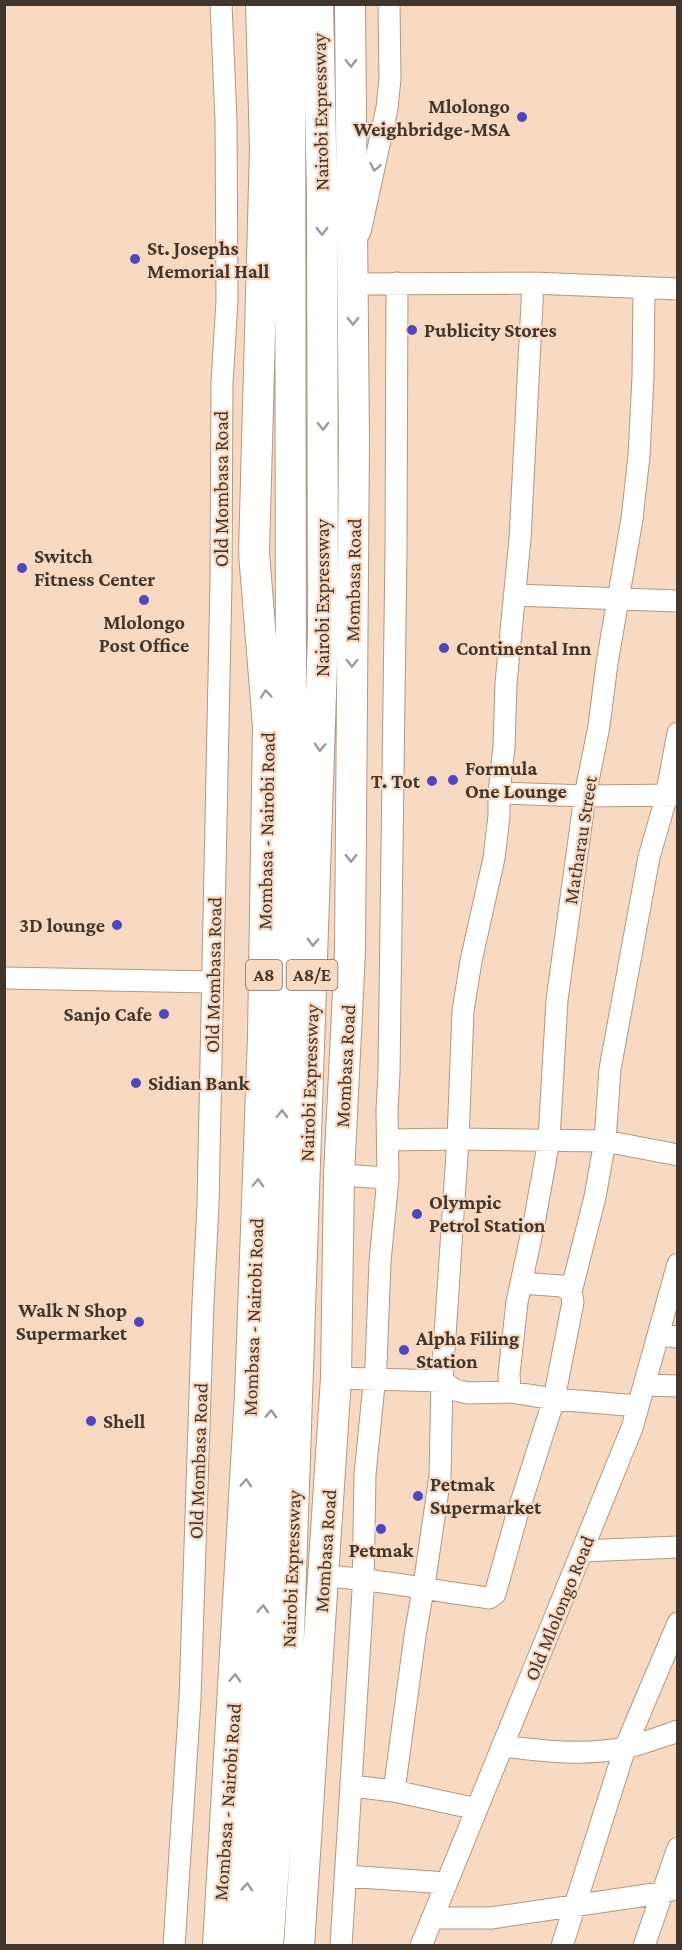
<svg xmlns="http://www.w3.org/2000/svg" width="682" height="1950" viewBox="0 0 682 1950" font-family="'Crimson Pro',serif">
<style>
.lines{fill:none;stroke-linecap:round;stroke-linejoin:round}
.minor-casing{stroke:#b49781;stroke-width:23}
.highway-casing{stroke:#b49781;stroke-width:32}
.minor{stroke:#fff;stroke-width:21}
.highway{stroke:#fff;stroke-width:30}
.oneway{stroke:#a09a96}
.poi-dot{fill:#4d47be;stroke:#f8d9c1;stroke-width:2}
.labels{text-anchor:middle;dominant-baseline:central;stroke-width:4.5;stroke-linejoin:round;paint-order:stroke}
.shield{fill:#f8d9c1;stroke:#796759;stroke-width:1.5}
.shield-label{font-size:18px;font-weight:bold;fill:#42362c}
.poi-label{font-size:20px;font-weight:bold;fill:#42362c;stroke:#f8d9c1;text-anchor:start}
.street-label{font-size:20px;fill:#42362c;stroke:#f8d9c1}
</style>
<rect width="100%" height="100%" fill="#f8d9c1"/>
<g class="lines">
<g class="minor-casing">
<path id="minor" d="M360,232L387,108L390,79L389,4
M533,283L520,539L506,683L504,746L499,793V816L494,858L471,961L463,1011L458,1139L605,1141L678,1155
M353,284L533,283L678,289
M514,595L678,601
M499,793L585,796L678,795
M4,978L212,982
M388,1140L458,1139L442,1381L440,1476L426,1572L415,1636L394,1791
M339,1175L388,1178
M571,1292L595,1197L605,1141L610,1069L649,857L665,802L678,733
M658,1335L678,1337
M336,1378L442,1381L455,1390L468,1393L510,1392L554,1399L638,1406
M644,1385L678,1386
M510,1392L509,1374L517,1302L535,1218L549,1140L557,1000L585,796L599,726L607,663L632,519L639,456L643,377L644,288
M582,1551L678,1547
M324,1576C380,1579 434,1591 489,1598L495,1594L517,1515L554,1399L573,1302L571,1292L562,1286L521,1283
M502,1746C543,1751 583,1756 624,1748C642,1744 660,1737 678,1731
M352,1786L394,1791L477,1809
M346,1876L446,1883
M432,1918H491L661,1893L678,1888
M174,1946L190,1699L203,1303L208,1205L221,581L222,383L227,301L226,120L221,4
M341,1946L363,1591L365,1474L376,1365L380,1262L388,1178L387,1110L389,1073L396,550L397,283
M421,1946L632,1428L678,1264
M562,1946L625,1748L678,1623
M644,1946L678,1848"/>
</g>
<g class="highway-casing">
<path id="highway" d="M218,1946L250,1395L263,1036L268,726L254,553L265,149L261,4
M243,1946L256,1770L280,1206L291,734L290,4
M268,1946L287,1691L323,635L322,193L318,4
M299,1946L336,1378L339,1175L350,951L354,441L350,4"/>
</g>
<use href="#minor" class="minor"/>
<use href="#highway" class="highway"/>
</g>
<defs><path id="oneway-chevron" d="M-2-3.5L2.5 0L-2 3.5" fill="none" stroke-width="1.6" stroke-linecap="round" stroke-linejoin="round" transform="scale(1.5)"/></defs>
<g class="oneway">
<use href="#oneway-chevron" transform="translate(351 63) rotate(89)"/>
<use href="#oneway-chevron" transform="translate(375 167) rotate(102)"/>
<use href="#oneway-chevron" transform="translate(322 231) rotate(90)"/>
<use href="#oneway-chevron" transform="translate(353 321) rotate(90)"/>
<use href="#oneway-chevron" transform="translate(323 426) rotate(90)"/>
<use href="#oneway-chevron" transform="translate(352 663) rotate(91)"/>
<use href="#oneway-chevron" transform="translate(266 694) rotate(-95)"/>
<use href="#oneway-chevron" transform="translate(320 747) rotate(92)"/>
<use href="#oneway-chevron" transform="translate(351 858) rotate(90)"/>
<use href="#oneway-chevron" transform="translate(313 942) rotate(92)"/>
<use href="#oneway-chevron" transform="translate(282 1114) rotate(-89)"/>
<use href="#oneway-chevron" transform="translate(258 1183) rotate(-88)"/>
<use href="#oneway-chevron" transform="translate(271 1414) rotate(-87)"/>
<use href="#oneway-chevron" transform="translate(246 1483) rotate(-87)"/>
<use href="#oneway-chevron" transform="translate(263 1609) rotate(-87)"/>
<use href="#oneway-chevron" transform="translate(235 1678) rotate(-87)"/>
<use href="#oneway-chevron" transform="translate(247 1887) rotate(-86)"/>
</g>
<g class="poi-dot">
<circle cx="522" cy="117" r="6"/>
<circle cx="135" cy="259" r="6"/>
<circle cx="412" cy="330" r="6"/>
<circle cx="22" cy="568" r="6"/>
<circle cx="144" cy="600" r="6"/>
<circle cx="444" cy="648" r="6"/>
<circle cx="453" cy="780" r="6"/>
<circle cx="432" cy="781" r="6"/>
<circle cx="117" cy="925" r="6"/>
<circle cx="164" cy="1014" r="6"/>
<circle cx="136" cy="1083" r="6"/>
<circle cx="417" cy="1214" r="6"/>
<circle cx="139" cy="1322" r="6"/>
<circle cx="404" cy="1350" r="6"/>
<circle cx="91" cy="1421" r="6"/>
<circle cx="418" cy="1496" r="6"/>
<circle cx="381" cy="1529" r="6"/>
</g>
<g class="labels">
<g class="shield">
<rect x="246" y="960" width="36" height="30" rx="4.5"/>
<rect x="286.5" y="960" width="51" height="30" rx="4.5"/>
</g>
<g class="shield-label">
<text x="264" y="975">A8</text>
<text x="312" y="975">A8/E</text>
</g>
<g class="poi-label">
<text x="510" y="106" text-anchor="end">Mlolongo<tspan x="510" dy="23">Weighbridge-MSA</tspan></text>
<text x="147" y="248">St. Josephs<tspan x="147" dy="23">Memorial Hall</tspan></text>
<text x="424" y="330">Publicity Stores</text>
<text x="34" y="556">Switch<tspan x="34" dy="23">Fitness Center</tspan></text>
<text x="144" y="622" text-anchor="middle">Mlolongo<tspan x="144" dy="23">Post Office</tspan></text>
<text x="456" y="648">Continental Inn</text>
<text x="465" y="768">Formula<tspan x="465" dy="23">One Lounge</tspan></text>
<text x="420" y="781" text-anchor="end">T. Tot</text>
<text x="105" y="925" text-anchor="end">3D lounge</text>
<text x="152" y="1014" text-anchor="end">Sanjo Cafe</text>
<text x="148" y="1083">Sidian Bank</text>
<text x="429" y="1202">Olympic<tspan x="429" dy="23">Petrol Station</tspan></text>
<text x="127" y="1310" text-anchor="end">Walk N Shop<tspan x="127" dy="23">Supermarket</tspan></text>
<text x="416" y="1338">Alpha Filing<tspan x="416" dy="23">Station</tspan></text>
<text x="103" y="1421">Shell</text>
<text x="430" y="1484">Petmak<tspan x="430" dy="23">Supermarket</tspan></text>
<text x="381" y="1550" text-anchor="middle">Petmak</text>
</g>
<g class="street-label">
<text transform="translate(320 112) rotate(-91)">Nairobi Expressway</text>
<text transform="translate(221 489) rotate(-90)">Old Mombasa Road</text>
<text transform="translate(353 580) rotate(-89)">Mombasa Road</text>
<text transform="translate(322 598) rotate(-90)">Nairobi Expressway</text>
<text transform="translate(266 831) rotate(-89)">Mombasa - Nairobi Road</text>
<text transform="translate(580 840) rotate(-81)">Matharau Street</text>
<text transform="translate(213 975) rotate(-89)">Old Mombasa Road</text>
<text transform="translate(345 1066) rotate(-87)">Mombasa Road</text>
<text transform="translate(309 1083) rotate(-88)">Nairobi Expressway</text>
<text transform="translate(253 1317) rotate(-88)">Mombasa - Nairobi Road</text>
<text transform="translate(198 1461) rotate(-88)">Old Mombasa Road</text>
<text transform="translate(325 1551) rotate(-86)">Mombasa Road</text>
<text transform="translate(291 1569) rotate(-88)">Nairobi Expressway</text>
<text transform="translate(559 1608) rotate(-68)">Old Mlolongo Road</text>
<text transform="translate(227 1802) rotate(-86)">Mombasa - Nairobi Road</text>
</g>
</g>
<rect width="682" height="1950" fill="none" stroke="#42362c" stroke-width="12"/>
</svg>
